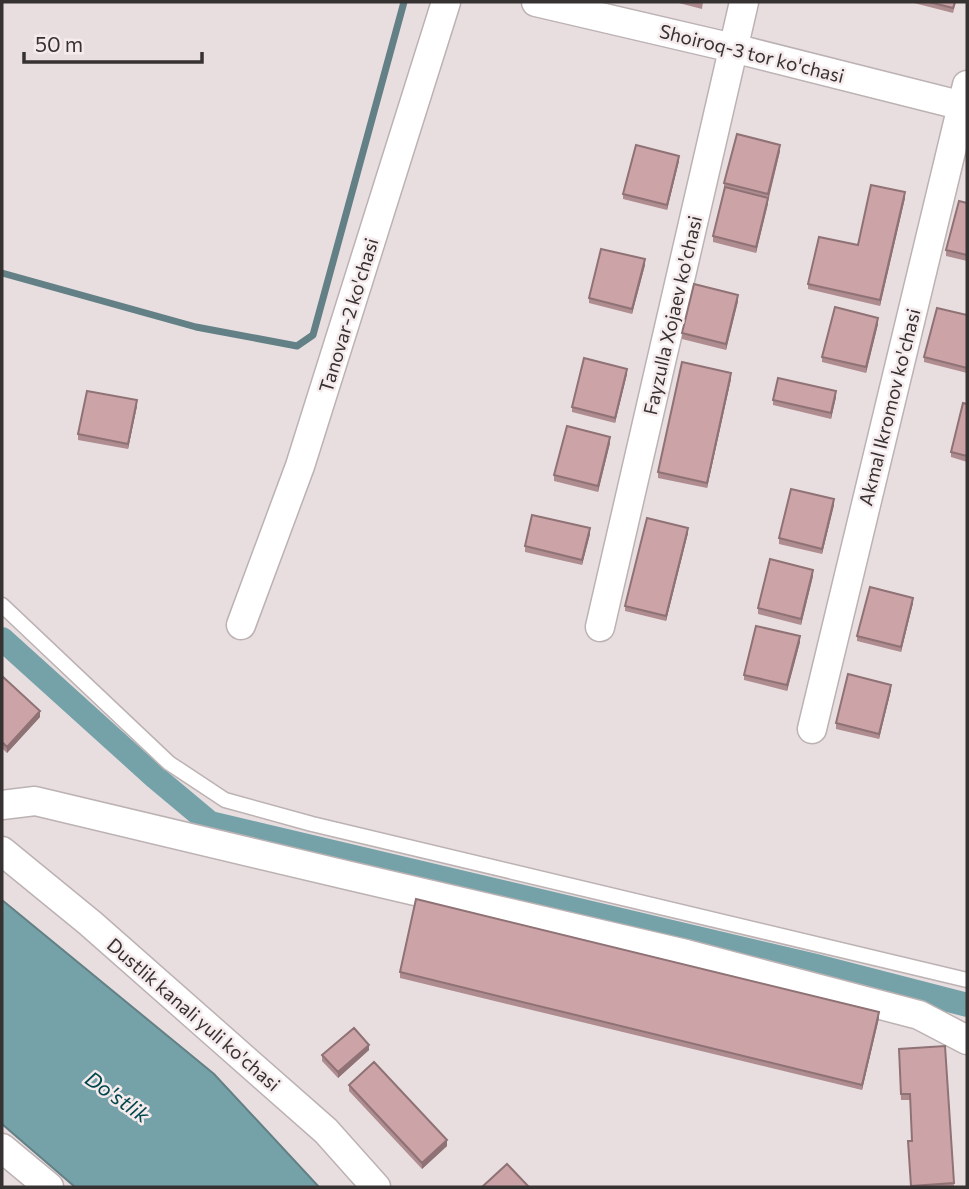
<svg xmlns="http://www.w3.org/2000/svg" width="969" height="1189" viewBox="0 0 969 1189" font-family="Commissioner,sans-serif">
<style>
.water{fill:#75a2a8;stroke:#628085;stroke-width:2}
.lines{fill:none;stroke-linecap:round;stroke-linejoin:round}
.stream{stroke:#628085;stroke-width:7}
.canal{stroke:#75a2a8;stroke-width:24}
.service-casing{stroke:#bcb2b3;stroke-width:17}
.minor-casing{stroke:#bcb2b3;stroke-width:31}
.service{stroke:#fff;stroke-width:14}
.minor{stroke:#fff;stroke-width:28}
.wall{fill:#af8c90}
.shaded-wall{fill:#8f7275}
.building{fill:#cca3a7;stroke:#8f7275;stroke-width:2}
.labels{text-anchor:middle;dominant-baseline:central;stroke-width:5;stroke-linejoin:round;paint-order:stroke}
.street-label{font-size:19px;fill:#363232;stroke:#f6ebec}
.water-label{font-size:21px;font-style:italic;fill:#00484e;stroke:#f6ebec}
</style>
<rect width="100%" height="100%" fill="#e9dedf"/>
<path class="water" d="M2,900L214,1074L319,1187H75L2,1124Z"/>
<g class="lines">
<path class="stream" d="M2,273L196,327L297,346L313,335L404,2"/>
<path class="canal" d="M2,639L155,777L210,823L816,966L967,1005"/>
<g class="service-casing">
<path id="service" d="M2,605L169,763L225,800L312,824L967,980"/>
</g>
<g class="minor-casing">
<path id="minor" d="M536,2L733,48L967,107
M241,625L300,466L446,2
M600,627L744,2
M812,729L967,85
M2,805L35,801L342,874L686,954L919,1015L967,1040
M2,851L90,923L326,1131L376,1187
M2,1148L49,1187"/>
</g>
<use href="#service" class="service"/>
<use href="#minor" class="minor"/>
</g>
<path class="wall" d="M675,2H703L702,9Z
M910,2H956L953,13Z
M780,151L756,253L713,242V236L724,189V183Z
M679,161L667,210L623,199V194Z
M905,198L880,306L808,289V284L858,245Z
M967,203V261L946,256V250Z
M645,265L632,314L589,303V298Z
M738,301L726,350L682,339V333Z
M967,315V373L924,362V357Z
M878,324L866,373L822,362V357Z
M627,374L615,423L572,412V407Z
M731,379L707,488L658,478V472Z
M836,397L831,419L773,405V400Z
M967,404V462L951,457V452Z
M137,406L128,449L78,440V434Z
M610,443L598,492L554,481V475Z
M834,505L822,554L779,544V538Z
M688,533L666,621L625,611V606Z
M590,534L582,565L525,552V546Z
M813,576L801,625L758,614V608Z
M913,603L901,652L857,641V636Z
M800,642L787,691L744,680V675Z
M2,676L40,717L7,753L2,748Z
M891,690L879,739L836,729V723Z
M400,972L879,1018L862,1090L400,978Z
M945,1046L954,1187H911L908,1146L912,1141L910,1100H901L899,1049Z
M369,1050L338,1078L322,1061V1055Z
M349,1085L447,1146L422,1169L349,1091Z"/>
<path class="shaded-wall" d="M780,145V151L768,200V194Z
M679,156V161L667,210V205Z
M905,192V198L880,306V300Z
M768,198V204L756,253V247Z
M645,259V265L632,314V309Z
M738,295V301L726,350V344Z
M878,318V324L866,373V367Z
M627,369V374L615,423V418Z
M731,373V379L707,488V483Z
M836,391V397L831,419V413Z
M137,400V406L128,449V444Z
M610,437V443L598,492V486Z
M834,499V505L822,554V549Z
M590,528V534L582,565V560Z
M688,528V533L666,621V616Z
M813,570V576L801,625V619Z
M913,598V603L901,652V647Z
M800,636V642L787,691V685Z
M891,685V690L879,739V734Z
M40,711V717L7,753V747Z
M879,1012V1018L862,1090V1085Z
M369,1045V1050L338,1078V1072Z
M447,1140V1146L422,1169V1163Z"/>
<path class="building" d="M929,2H955L953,8Z
M737,134L780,145L768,194L724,183Z
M636,145L679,156L667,205L623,194Z
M871,185L905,192L880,300L808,284L819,237L858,245Z
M725,187L768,198L756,247L713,236Z
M959,201L967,203V255L946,250Z
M601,249L645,259L632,309L589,298Z
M694,284L738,295L726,344L682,333Z
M835,307L878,318L866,367L822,357Z
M937,308L967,315V368L924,357Z
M584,358L627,369L615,418L572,407Z
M682,362L731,373L707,483L658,472Z
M778,378L836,391L831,413L773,400Z
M87,391L137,400L128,444L78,434Z
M963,403L967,404V456L951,452Z
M567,426L610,437L598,486L554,475Z
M791,489L834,499L822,549L779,538Z
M532,515L590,528L582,560L525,546Z
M647,518L688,528L666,616L625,606Z
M770,559L813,570L801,619L758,608Z
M870,587L913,598L901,647L857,636Z
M756,626L800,636L787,685L744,675Z
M848,674L891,685L879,734L836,723Z
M2,676L40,711L7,747L2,742Z
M416,899L879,1012L862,1085L400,972Z
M354,1028L369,1045L338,1072L322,1055Z
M945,1046L954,1183L911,1186L908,1141H912L910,1094H901L899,1049Z
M374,1062L447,1140L422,1163L349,1085Z
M507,1164L529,1187H482Z"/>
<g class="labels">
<g class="street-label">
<text transform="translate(752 53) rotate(14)">Shoiroq-3 tor ko'chasi</text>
<text transform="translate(348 315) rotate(-73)">Tanovar-2 ko'chasi</text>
<text transform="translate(672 315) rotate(-77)">Fayzulla Xojaev ko'chasi</text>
<text transform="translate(889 407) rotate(-76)">Akmal Ikromov ko'chasi</text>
<text transform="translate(194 1014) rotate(41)">Dustlik kanali yuli ko'chasi</text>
</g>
<g class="water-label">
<text transform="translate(118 1096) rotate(35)">Do'stlik</text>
</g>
</g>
<rect width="969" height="1189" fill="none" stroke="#363232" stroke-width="7"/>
<path d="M24 52v10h178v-10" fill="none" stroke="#363232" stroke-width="3.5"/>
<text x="35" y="52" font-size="21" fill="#363232" stroke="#f6ebec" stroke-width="5" paint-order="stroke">50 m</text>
</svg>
